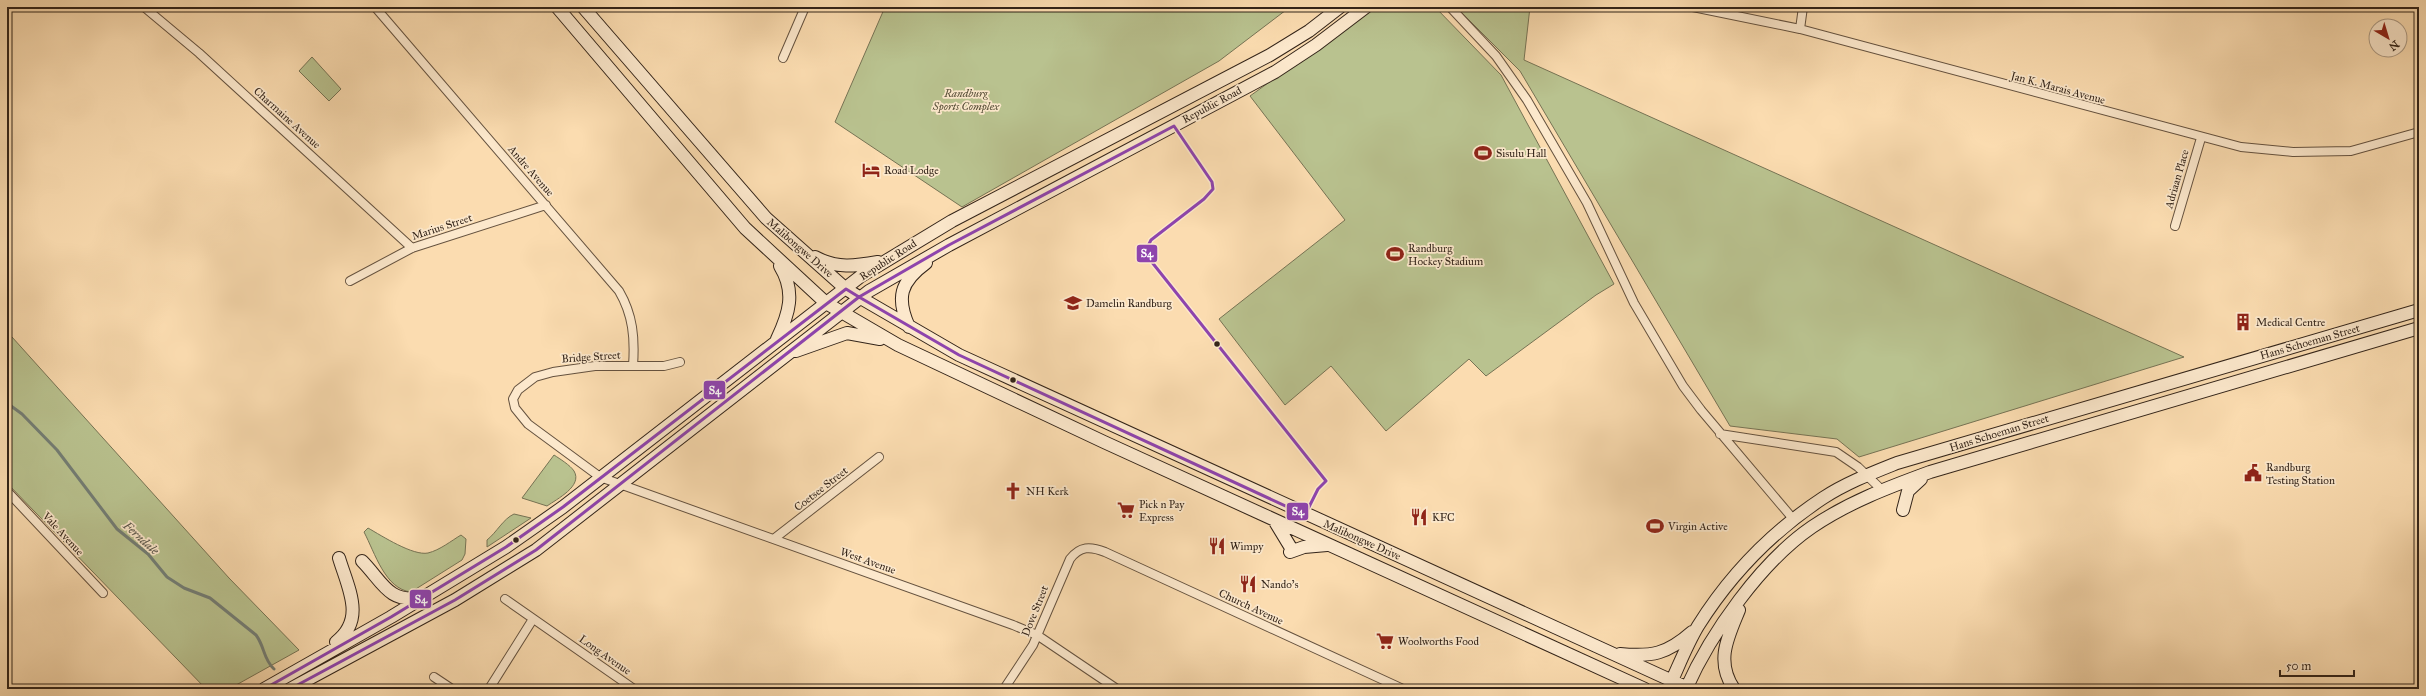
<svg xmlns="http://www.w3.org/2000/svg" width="2426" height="696" viewBox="0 0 2426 696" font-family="'IM FELL Great Primer',serif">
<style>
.green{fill:#b9c28f;stroke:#767354}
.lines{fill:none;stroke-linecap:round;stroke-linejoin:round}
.stream{stroke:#747e75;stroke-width:3}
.street-casing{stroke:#65523f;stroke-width:10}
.secondary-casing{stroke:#332419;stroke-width:14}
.street{stroke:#fce8cc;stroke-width:8}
.secondary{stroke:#fce8cc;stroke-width:12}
.bus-1-casing{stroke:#fce8cc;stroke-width:6}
.bus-1{stroke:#8e44ad;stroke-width:3}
.bus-dot{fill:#332419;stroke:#fce8cc;stroke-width:1.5}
.labels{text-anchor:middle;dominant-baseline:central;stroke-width:3.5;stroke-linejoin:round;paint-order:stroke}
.street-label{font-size:11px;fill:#332419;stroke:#fce8cc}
.park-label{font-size:11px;font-style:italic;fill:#544c36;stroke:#fce8cc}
.poi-label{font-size:11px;fill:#332419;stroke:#fce8cc;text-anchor:start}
.water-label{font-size:12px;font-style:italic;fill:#545147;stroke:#fce8cc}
.line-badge{stroke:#fce8cc;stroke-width:1.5}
.badge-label{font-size:11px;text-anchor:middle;font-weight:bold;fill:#fff}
</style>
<rect width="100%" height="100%" fill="#fbdcb0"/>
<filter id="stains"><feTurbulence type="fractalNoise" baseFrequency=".005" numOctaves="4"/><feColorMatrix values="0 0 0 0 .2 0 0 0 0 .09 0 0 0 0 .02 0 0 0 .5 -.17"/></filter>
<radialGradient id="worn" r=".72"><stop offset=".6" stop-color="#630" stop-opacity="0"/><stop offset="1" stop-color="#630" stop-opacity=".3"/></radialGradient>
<path class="green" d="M885,7H1290L1219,61L962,207L835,122Z
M1374,7H1435L1501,75L1614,284L1596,295L1486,376L1469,359L1386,431L1331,366L1285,405L1219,319L1345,220L1250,96Z
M1456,7H1530L1524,60L2184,357L1859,457L1837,439L1730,426L1520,71Z
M312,57L341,89L329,101L299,71Z
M12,337L229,578L299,650L229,689H206L7,483V341Z
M554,455C560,459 570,465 574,471C583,486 557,499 547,506L522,498Z
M514,514L531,518L487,547V540C497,532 503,519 514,514Z
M368,528C382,536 413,556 428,553C440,550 451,541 461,535L466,539L465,554L462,560L411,592C385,589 375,553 364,532Z"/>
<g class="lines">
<path class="stream" d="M7,403L22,414L57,450L117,529L148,554L167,577L184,588L210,598L256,635C265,647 263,659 274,669"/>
<g class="street-casing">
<path id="street" d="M144,7L199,53L412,248
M375,7L619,291C633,315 635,338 633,366
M1450,7L1496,56L1527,100L1587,203L1634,303L1683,386L1701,410L1794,520
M1693,7L1800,29L2241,147L2293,152L2351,151L2419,132
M1800,29L1803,7
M783,58L805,7
M2175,226L2201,138
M350,281L412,248L546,205
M680,362L664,366H595L553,372L535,377L518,390L513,399L515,408L528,424L600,477L1013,625L1037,635L1117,689
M1720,434L1836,452L1858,467L1881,489
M7,491L103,593
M775,538L879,457
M505,599L634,689
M434,677L452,689
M489,689L533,619
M1004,689L1033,645L1070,559C1080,546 1090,546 1105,552L1403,689"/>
</g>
<g class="secondary-casing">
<path id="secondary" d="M557,7L745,228L826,303L898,345L1104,442L1645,689
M583,7L766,218L846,289L859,297L959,355L1690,689
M815,257C837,269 855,266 878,262
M909,327C896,298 900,282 926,263
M777,339C789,314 796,292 780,266
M796,351L847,333L880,339
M1903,510L1908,491L1921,479
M1274,520L1291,548
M1290,552L1304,547L1327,545
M362,561C382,581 388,603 420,598
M336,642C366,619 348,588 339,558
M1620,654C1652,657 1667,654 1692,632
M264,689L391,617L506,547L563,507L861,276L952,221L1270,55L1309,31L1340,7
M290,689L455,600L536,550L869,291L949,245L1275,72L1316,45L1366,7
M1668,689C1678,668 1686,646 1698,626C1730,575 1773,531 1823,498C1846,483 1872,473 1897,463L2419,310
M1686,689C1711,633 1761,562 1812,527C1849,502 1889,487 1930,472L2419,328
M1734,689C1715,661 1728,637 1739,610"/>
</g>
<use href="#street" class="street"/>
<use href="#secondary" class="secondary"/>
<g class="bus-1-casing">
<path id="bus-1" d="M1174,126L1212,182L1213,189L1204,199L1151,240L1147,248V256L1326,481L1318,489L1305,515L959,355L859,297L949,245Z
M264,689L391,617L506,547L563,507L846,289L859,297
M290,689L455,600L536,550L859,297"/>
</g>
<use href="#bus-1" class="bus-1"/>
</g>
<defs>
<g id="stadium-bare" transform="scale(1.38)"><path d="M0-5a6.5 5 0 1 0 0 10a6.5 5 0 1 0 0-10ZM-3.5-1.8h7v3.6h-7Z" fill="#8f2418" stroke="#fce8cc" stroke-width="2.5" paint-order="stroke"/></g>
<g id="hotel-bare" transform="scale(1.38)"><path d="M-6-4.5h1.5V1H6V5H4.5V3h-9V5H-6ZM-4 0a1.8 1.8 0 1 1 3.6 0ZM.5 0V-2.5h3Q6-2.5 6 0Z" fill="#8f2418" stroke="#fce8cc" stroke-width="2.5" paint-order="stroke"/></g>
<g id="school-bare" transform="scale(1.38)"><path d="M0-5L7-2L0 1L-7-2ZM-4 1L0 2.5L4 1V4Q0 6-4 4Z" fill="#8f2418" stroke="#fce8cc" stroke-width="2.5" paint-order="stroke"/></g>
<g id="building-bare" transform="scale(1.38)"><path d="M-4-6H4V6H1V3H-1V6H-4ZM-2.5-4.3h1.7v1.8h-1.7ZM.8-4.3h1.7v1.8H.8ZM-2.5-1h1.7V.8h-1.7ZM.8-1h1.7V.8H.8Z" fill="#8f2418" stroke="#fce8cc" stroke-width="2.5" paint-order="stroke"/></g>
<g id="civic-bare" transform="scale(1.38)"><path d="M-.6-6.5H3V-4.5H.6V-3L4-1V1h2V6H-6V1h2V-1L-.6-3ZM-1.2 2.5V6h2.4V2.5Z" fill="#8f2418" stroke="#fce8cc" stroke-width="2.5" paint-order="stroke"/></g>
<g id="church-bare" transform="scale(1.38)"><path d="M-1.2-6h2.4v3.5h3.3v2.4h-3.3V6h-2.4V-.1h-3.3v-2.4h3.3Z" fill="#8f2418" stroke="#fce8cc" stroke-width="2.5" paint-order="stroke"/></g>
<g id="supermarket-bare" transform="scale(1.38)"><path d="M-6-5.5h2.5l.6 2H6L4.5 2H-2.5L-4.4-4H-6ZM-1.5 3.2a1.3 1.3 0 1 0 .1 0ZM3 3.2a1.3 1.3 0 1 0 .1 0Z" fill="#8f2418" stroke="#fce8cc" stroke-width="2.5" paint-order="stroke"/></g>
<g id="restaurant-bare" transform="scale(1.38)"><path d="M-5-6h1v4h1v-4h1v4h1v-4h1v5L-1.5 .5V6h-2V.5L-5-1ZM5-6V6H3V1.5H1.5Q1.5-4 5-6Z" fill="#8f2418" stroke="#fce8cc" stroke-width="2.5" paint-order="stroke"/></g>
</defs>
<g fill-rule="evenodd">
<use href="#stadium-bare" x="1483" y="153"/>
<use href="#hotel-bare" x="871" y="170"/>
<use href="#stadium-bare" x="1395" y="254"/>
<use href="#school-bare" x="1073" y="303"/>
<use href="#building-bare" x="2243" y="322"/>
<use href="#civic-bare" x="2253" y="473"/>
<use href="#church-bare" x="1013" y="491"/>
<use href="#supermarket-bare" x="1126" y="510"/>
<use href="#restaurant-bare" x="1419" y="517"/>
<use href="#stadium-bare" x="1655" y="526"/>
<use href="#restaurant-bare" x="1217" y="546"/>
<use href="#restaurant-bare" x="1248" y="584"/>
<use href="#supermarket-bare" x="1385" y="641"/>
</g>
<g class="bus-dot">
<circle cx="1217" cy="344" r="3.5"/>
<circle cx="1013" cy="380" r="3.5"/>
<circle cx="516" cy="540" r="3.5"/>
</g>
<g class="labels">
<g class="street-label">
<text transform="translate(2058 88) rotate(15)">Jan K. Marais Avenue</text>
<text transform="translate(1212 105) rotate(-28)">Republic Road</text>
<text transform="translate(287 118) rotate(42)">Charmaine Avenue</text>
<text transform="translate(531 171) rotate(49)">Andre Avenue</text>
<text transform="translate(2177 179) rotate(-74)">Adriaan Place</text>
<text transform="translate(442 227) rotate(-18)">Marius Street</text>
<text transform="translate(800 248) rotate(41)">Malibongwe Drive</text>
<text transform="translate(888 260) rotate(-33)">Republic Road</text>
<text transform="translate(2310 342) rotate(-16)">Hans Schoeman Street</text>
<text transform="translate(591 357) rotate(-4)">Bridge Street</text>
<text transform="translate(1999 433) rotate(-17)">Hans Schoeman Street</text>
<text transform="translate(821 489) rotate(-38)">Coetsee Street</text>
<text transform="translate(63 534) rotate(47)">Vale Avenue</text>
<text transform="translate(1362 540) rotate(24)">Malibongwe Drive</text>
<text transform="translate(868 561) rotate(20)">West Avenue</text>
<text transform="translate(1251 607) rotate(25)">Church Avenue</text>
<text transform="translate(1035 611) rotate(-68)">Dove Street</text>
<text transform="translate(605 655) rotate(35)">Long Avenue</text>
</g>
<g class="park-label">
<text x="966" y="93">Randburg<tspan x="966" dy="13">Sports Complex</tspan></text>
</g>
<g class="poi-label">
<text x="1496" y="153">Sisulu Hall</text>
<text x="884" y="170">Road Lodge</text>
<text x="1408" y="248">Randburg<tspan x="1408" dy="13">Hockey Stadium</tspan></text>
<text x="1086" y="303">Damelin Randburg</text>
<text x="2256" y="322">Medical Centre</text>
<text x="2266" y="467">Randburg<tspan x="2266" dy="13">Testing Station</tspan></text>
<text x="1026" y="491">NH Kerk</text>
<text x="1139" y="504">Pick n Pay<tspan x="1139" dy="13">Express</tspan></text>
<text x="1432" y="517">KFC</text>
<text x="1668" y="526">Virgin Active</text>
<text x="1230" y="546">Wimpy</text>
<text x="1261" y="584">Nando's</text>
<text x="1398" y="641">Woolworths Food</text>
</g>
<g class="water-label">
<text transform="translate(141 538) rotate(42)">Ferndale</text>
</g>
</g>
<g class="line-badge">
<rect x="1136" y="244" width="22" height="19" rx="4" fill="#8e44ad"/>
<rect x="703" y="380" width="23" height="20" rx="4" fill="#8e44ad"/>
<rect x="1286" y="502" width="23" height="19" rx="4" fill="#8e44ad"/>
<rect x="409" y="589" width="23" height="20" rx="4" fill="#8e44ad"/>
</g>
<g class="badge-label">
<text x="1147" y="257">S4</text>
<text x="715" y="394">S4</text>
<text x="1298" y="515">S4</text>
<text x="421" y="603">S4</text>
</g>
<rect width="2426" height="696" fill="none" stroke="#fbdcb0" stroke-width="24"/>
<rect x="8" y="8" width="2410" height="680" fill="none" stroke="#332419" stroke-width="2"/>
<rect x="12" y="12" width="2402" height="672" fill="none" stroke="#332419"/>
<g transform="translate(2388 38) rotate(142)"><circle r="19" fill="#fce8cc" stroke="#ac9a84"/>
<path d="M0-3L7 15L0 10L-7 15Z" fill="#8f2418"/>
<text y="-6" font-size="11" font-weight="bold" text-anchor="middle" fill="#332419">N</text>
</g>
<path d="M2280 670v6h74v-6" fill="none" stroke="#332419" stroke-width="2"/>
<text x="2286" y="670" font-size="12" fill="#332419" stroke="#fce8cc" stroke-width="3" paint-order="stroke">50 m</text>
<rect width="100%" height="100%" filter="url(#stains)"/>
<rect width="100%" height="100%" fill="url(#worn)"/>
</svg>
